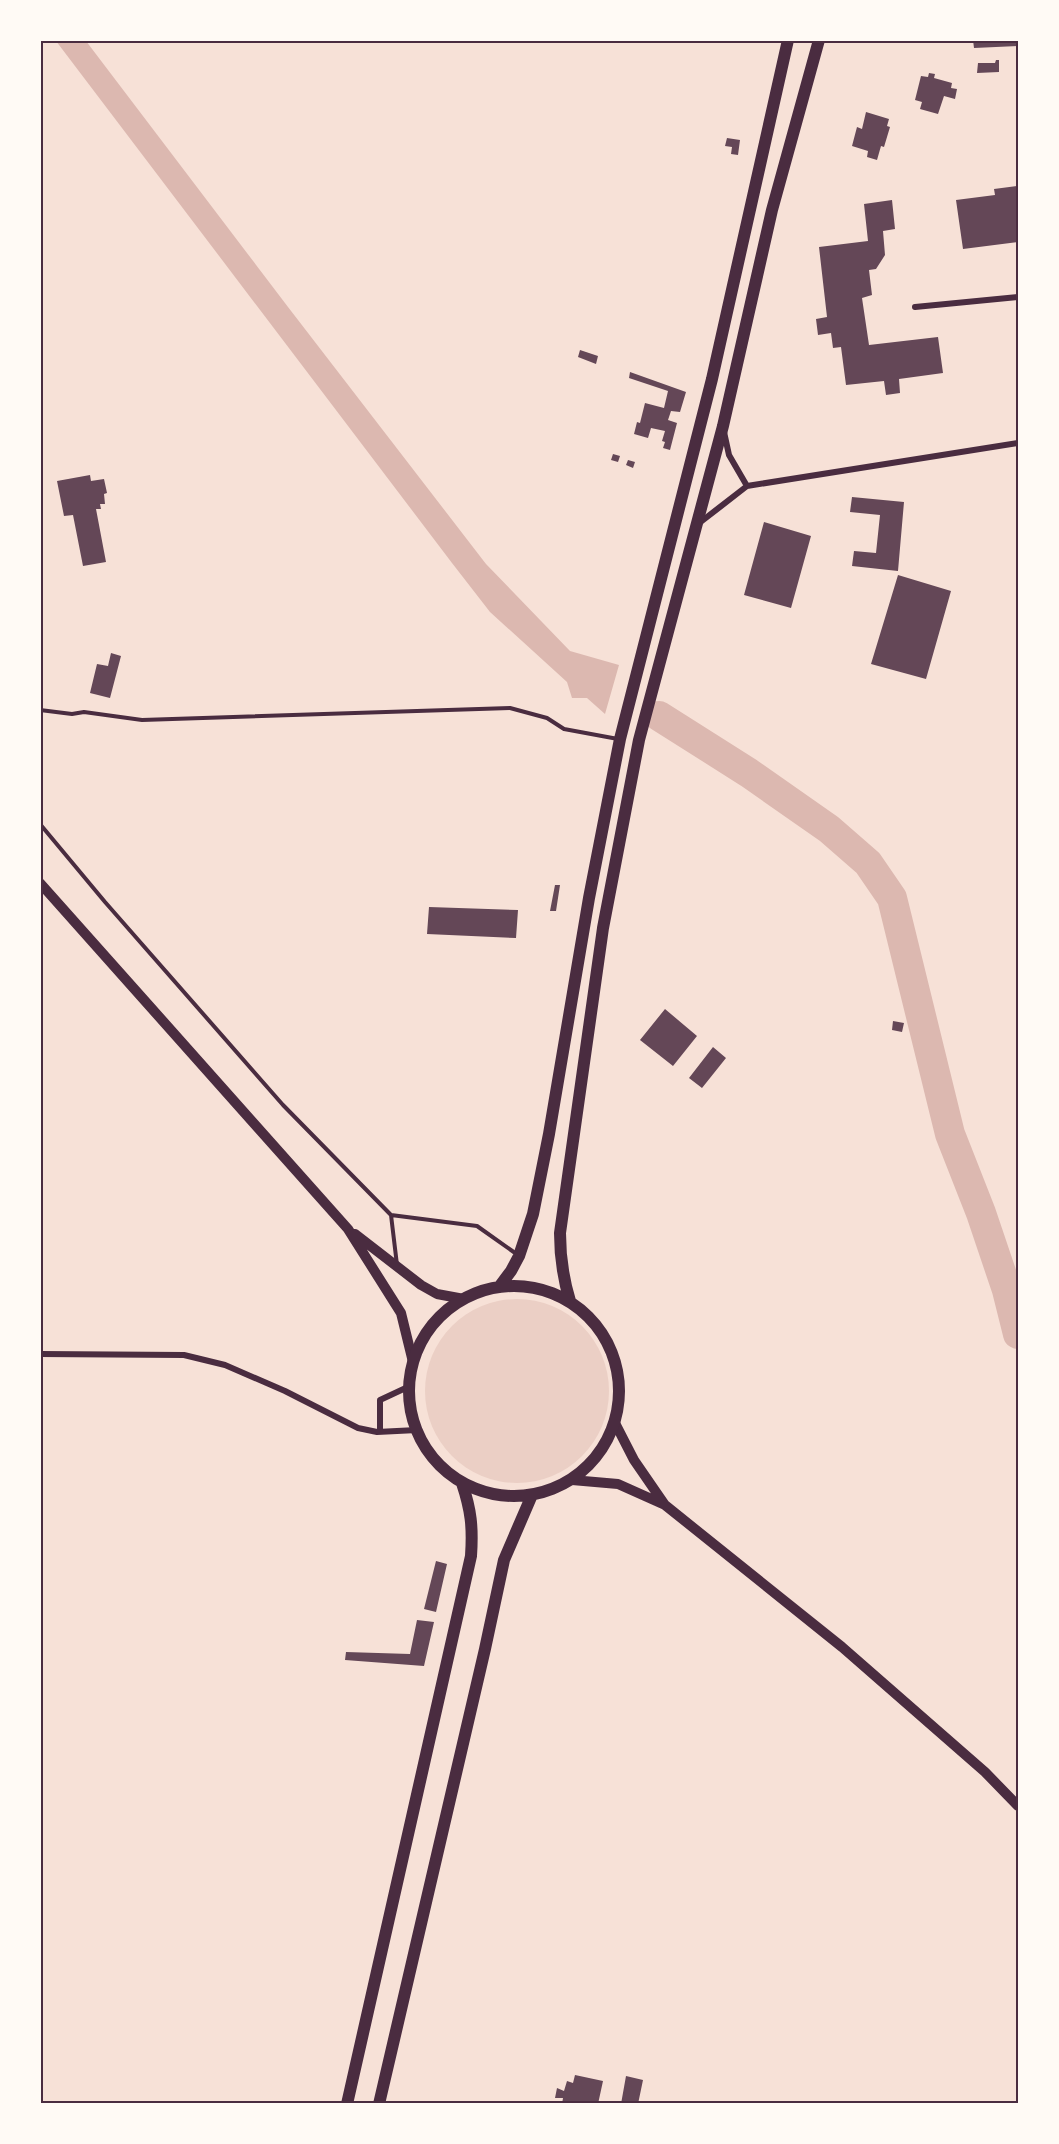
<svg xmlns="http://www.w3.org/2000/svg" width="1059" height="2144" viewBox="0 0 1059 2144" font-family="'Open Sans',sans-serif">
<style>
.green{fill:#ebcfc5}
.water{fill:#dcb8b0}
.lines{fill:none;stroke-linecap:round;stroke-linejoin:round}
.river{stroke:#dcb8b0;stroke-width:30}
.building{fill:#644757}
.service{stroke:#4a2c40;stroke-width:4}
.minor{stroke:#4a2c40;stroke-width:6}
.secondary{stroke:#4a2c40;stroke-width:10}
.primary{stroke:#4a2c40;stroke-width:12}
.neatline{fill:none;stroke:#4a2c40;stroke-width:2}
</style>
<rect width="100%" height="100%" fill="#f7e1d7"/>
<path class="green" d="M425 1391a92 92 0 1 1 184 0a92 92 0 1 1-184 0Z"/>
<path class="water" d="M56,41H86L288,307L486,564L570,651L619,665L605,714L587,698H572L567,682L490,612L452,563Z"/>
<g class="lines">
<path class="river" d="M659,716L749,773L829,829L868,863L892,898L950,1134L981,1213L1007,1290L1018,1334"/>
</g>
<path class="building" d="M973,40H1018V46L974,48Z
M996,60H999V72L977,73L978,63H995Z
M929,73L935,74L934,78L952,83L951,88L957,89L955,99L944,96L938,114L920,109L922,102L915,100L921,76L928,77Z
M866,112L889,119L887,126L890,127L884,147L881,146L877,160L867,157L868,151L852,146L857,127L862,129Z
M727,138L740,140L738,155L731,154L732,147L725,146Z
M1017,186L1018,192V242L963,249L956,200L995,195L994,189Z
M892,200L895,229L883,231L885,255L876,269L869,270L872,295L862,298L869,345L938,337L943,373L899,379L900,393L886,395L884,381L846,385L841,347L833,348L831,333L818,335L816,319L827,317L819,247L868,241L864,204Z
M580,350L598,356L596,364L578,357Z
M630,372L686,392L680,412L671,411L668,420L677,423L670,450L663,448L665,442L662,441L665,431L651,428L648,438L634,434L637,422L640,423L645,403L664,408L668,391L629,378Z
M613,454L620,456L618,462L611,460Z
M628,460L635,462L633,468L626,465Z
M90,475L91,481L104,479L107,493L104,494L105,504H100L101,509H96L106,562L83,566L73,515L64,516L57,481Z
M852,497L904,502L898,571L852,566L854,551L876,553L880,515L850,512Z
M764,522L811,536L791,608L744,595Z
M898,575L951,591L926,679L871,664Z
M111,653L121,656L110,698L90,693L97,664L108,666Z
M555,885H560L556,911H550Z
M429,907L518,910L516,938L427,934Z
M665,1009L697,1036L673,1066L640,1040Z
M893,1021L904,1023L902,1032L892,1030Z
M713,1047L726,1058L702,1088L689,1078Z
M436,1561L447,1564L436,1612L424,1609Z
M417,1620L434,1622L424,1666L345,1660L346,1652L410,1654Z
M575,2075L603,2081L598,2104H562L563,2098H555L557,2088L564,2091L567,2081L573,2083Z
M626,2076L643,2080L638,2104H621Z"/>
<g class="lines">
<path class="service" d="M40,710L72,714L84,712L142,720L510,708L547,718L564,729L618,739
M40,824L105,902L283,1105L391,1215L397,1265
M391,1215L477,1226L518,1255"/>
<path class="minor" d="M915,307L1018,297
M724,432L729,455L747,486
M698,524L747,486L1018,443
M40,1354L184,1355L225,1365L285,1391L358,1428L377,1432L417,1430
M380,1432V1400L410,1386"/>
<path class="secondary" d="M40,883L348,1229L401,1313L413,1362
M355,1234L421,1285L437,1294L464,1299
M615,1423L634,1460L665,1505
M572,1480L618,1484L665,1505L842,1647L985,1772L1018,1806"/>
<path class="primary" d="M409 1391a105 105 0 1 1 210 0a105 105 0 1 1-210 0Z
M499,1287L511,1271L519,1256L533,1214L549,1134L589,898L620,739L712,379L788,40
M570,1301C563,1278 560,1257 560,1233L603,928L639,740L723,426L772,210L819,40
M347,2104L471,1556C473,1527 471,1510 462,1483
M379,2104L485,1649L504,1560L532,1495"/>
</g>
<rect width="1059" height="2144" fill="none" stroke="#fffaf5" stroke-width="84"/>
<rect x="42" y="42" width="975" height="2060" class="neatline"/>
</svg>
